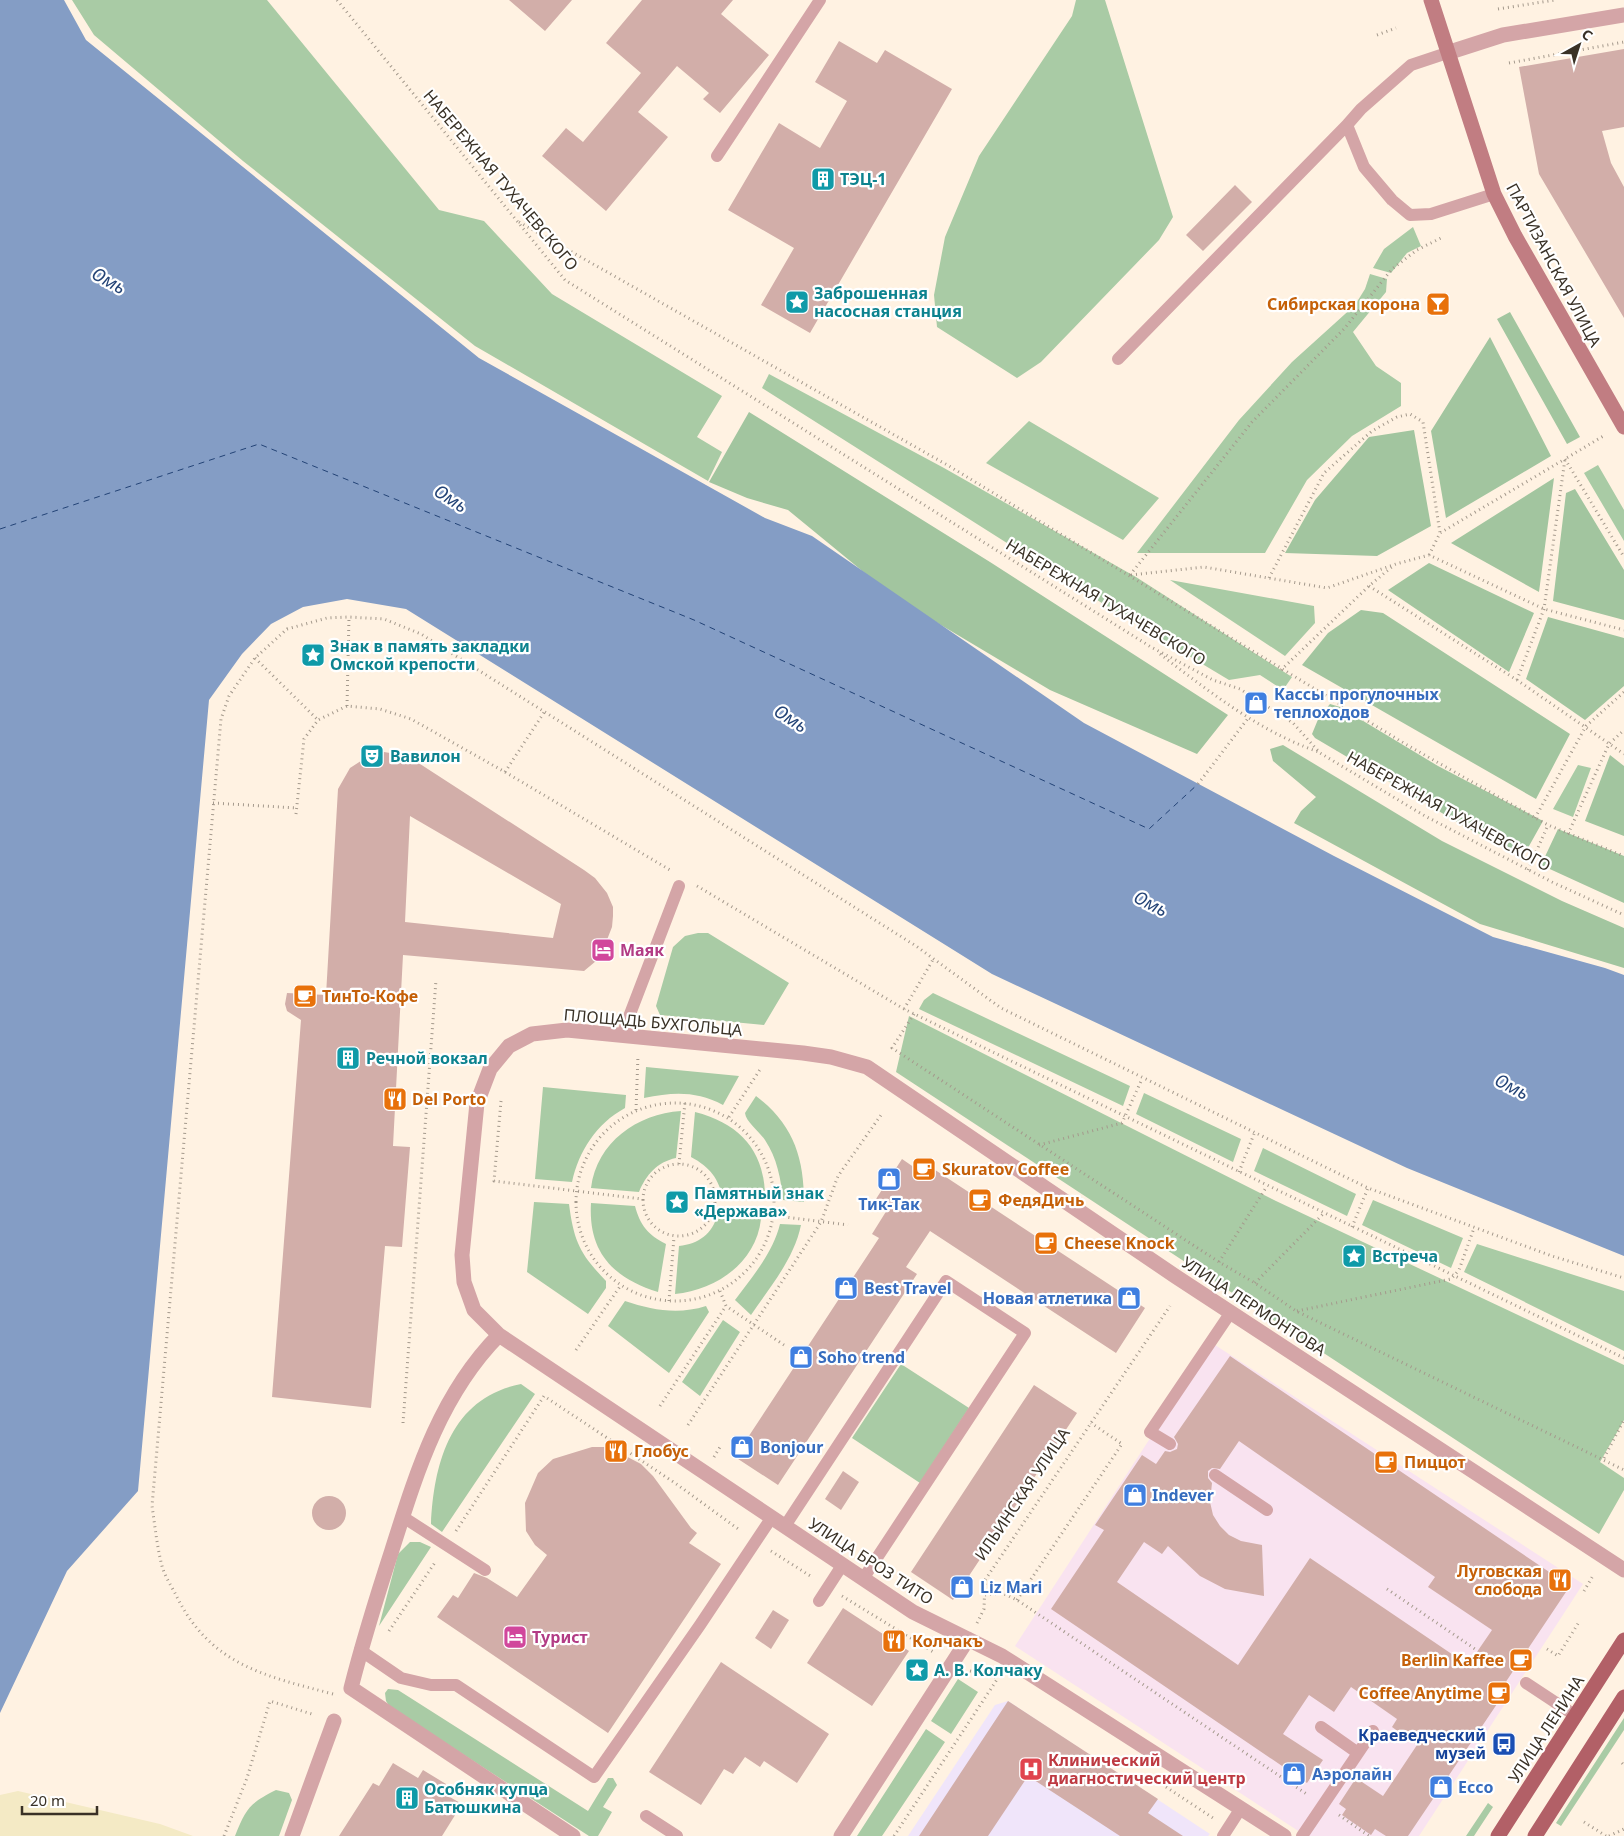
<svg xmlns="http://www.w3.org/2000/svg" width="1624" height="1836" viewBox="0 0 1624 1836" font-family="'Noto Sans',sans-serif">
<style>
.commercial{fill:#f9e3f0}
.medical{fill:#f0e5fa}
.green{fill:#a9cba5}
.forest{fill:#a2c59f}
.sand{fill:#f4eac5}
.water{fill:#849dc5}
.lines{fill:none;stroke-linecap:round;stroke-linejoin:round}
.ferry{stroke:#234376;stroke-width:1;stroke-dasharray:6 5;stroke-linecap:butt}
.building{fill:#d2aea9;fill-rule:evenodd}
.path{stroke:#a4998c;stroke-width:3;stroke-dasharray:1 4;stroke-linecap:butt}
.lane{stroke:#d4a5a7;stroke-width:12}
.street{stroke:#d4a5a7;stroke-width:15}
.secondary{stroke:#c17d82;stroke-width:15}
.primary{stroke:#b26067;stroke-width:15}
.labels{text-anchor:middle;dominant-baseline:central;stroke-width:4.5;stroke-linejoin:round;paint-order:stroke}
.culture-label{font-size:16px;font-weight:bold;fill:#0d838f;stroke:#fff;text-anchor:start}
.street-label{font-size:16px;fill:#393126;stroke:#fff}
.food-label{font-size:16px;font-weight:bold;fill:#c56008;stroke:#fff;text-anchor:start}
.shop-label{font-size:16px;font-weight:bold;fill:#366cbe;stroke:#fff;text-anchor:start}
.hotel-label{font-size:16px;font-weight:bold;fill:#b23c85;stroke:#fff;text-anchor:start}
.transit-label{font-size:16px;font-weight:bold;fill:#164399;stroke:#fff;text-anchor:end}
.health-label{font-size:16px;font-weight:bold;fill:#be3a42;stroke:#fff;text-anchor:start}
.water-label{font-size:18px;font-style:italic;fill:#234376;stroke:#fff}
</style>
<rect width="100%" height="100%" fill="#fff2e2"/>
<path class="commercial" d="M1212,1343L1583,1584L1419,1836H1306L1015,1646Z"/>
<path class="medical" d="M1008,1701L1210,1834L1208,1836H908L995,1705Z"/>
<path class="green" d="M72,0H267L439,210L484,221L552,294L722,396L697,437L722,452L708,481L475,346L243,161L94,35Z
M1076,0H1105L1173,217L1159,240L1041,362L1017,378L937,327L934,295L945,237L979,156L1072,16Z
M1413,227L1421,246L1407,253L1391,273L1373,268L1384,249Z
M1370,274L1387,279L1386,292L1353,332L1376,366L1401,383V406L1352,436L1307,480L1265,553H1137L1239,420L1292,362L1355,305L1365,289Z
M769,374L944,468L1136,577L1292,677L1283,690L1260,675L1229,680L1124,617L762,388Z
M1029,421L1159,498L1123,540L986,463Z
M1598,465L1624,510V541L1584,473Z
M1170,580L1314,606L1315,623L1285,656Z
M1578,765L1591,768L1573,817L1553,809Z
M698,933H708L789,983L764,1025L660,1015L656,1006L673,947L685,936Z
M933,993L1130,1086L1123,1106L919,1009L924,1000Z
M909,1016L1276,1201L1624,1365V1420L1600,1462L1624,1478V1490L1599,1534L896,1072Z
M646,1067L739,1076L723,1105C696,1091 674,1092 644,1098Z
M543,1087L626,1095L625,1108C596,1124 579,1151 572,1182L535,1179Z
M1144,1093L1241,1139L1233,1162L1136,1114Z
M756,1096C793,1124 804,1157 804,1202L783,1200C781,1179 777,1158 765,1140C759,1131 746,1122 745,1113Z
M681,1111L676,1158C657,1162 646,1175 639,1192L591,1188C597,1142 637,1114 681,1111Z
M695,1112C742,1124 766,1153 765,1201L723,1199C719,1179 710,1167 691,1157Z
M1263,1148L1356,1194L1347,1216L1254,1171Z
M1373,1200L1463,1238L1451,1268L1362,1225Z
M534,1202L569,1204C574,1242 580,1254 606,1281V1288L588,1314L527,1272Z
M591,1203L635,1206C640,1225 648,1235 666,1244L658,1292C613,1278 588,1252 591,1203Z
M718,1214L761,1219C756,1263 716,1290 675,1294L679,1246C699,1244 712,1234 718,1214Z
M780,1224L801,1225C794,1259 770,1287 751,1315L735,1300C752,1277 773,1253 780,1224Z
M1477,1244L1624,1291V1351L1464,1272Z
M625,1301C652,1310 678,1315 706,1306L709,1312L669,1373L608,1326Z
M723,1320L740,1332L700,1396L682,1382Z
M901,1364L969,1408L920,1483L852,1438Z
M521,1384L535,1394L442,1532L431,1524C434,1462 451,1398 521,1384Z
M410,1542H420L431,1547L379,1626L398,1554Z
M958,1679L978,1692L951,1734L931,1721Z
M388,1689L398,1690L588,1811L608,1778H613L617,1785L603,1807L612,1812L598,1836H589L390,1707L386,1701L385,1693Z
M1624,1718V1730L1561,1826L1556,1823Z
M926,1729L945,1742L882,1836H857Z
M276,1790L289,1793L292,1800L279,1836H235C246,1808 250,1803 276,1790Z
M1488,1803L1493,1807L1474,1836H1466Z"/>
<path class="forest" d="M1510,312L1580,437L1567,444L1497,319Z
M1490,337L1551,456L1446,518L1431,431Z
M749,412L990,562L1228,715L1197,754L1050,690L894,597L788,510L747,498L709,482Z
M1414,430L1431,526L1377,556L1285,553L1315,500L1369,437Z
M1554,478L1539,592L1451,543Z
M1575,489L1624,570V620L1553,601L1566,493Z
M1429,563L1534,613L1509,672L1388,590Z
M1361,610L1383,613L1570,734L1536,799L1302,665L1328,633Z
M1548,617L1624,638V686L1585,720L1526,679Z
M1330,704L1340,707L1438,766L1543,821L1524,855L1469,829L1315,738L1312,734L1319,717Z
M1283,745L1442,841L1562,901L1624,928V968L1480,924L1294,823L1301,811L1316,797L1273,761L1270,749Z
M1610,755L1624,766V836L1585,821Z
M1558,829L1624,856V903L1541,865Z"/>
<path class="sand" d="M18,1791L160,1824L193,1836H0V1795Z"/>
<path class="water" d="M0,0H64L86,40L479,358L765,518L812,536L1084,723L1334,856L1493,937L1605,968L1624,975V1256L1407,1168L992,974L406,609L347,599L303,607L271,624L242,654L209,700L138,1491L67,1571L0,1713Z"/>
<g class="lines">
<path class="ferry" d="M0,529L259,444L694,620L1149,829L1198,784"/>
</g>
<path class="building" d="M509,0H572L545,31Z
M642,0H733L721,14L769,55L720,113L703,99L709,93L677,66L638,112L668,137L606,211L542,156L566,128L583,142L641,73L606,43Z
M839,41L877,63L885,50L952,89L810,333L761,305L794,248L728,210L779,123L820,148L847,101L815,82Z
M1624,49V127L1602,131L1611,163L1624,187V318L1539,174L1519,67Z
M1235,185L1252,202L1203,251L1186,235Z
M384,752L402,755L417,762L584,870L595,878L607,893L613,907V916L612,927L603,950L596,961L584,971L403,955L393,1146L410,1147L402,1247L385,1246L371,1408L272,1397L301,1020L287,1011L285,1004L287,993L326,995L338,789L350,768L367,757ZM410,816L561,904L553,938L405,922Z
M902,1159L918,1170L923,1162L1145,1308L1116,1353L930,1231L906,1267L917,1274L778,1485L735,1457L879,1238L872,1234L887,1210L874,1202Z
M1230,1356L1570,1586L1493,1701L1497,1704L1408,1836H1386L1375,1829L1371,1835L1342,1815L1346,1809L1339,1804L1356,1778L1383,1796L1417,1745L1392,1727L1397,1719L1351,1687L1334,1712L1309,1695L1283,1734L1323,1760L1307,1783L1051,1609L1104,1530L1095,1525L1142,1455L1156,1464L1165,1451L1170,1452L1177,1449L1178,1444L1174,1437ZM1239,1441L1435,1577L1428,1587L1492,1630L1468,1665L1310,1558L1238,1665L1117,1582L1144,1542L1162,1554L1168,1546L1200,1576L1225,1589L1264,1596L1262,1545L1241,1541L1229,1535L1220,1526L1213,1515L1210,1502L1212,1483L1208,1478V1471L1212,1468L1220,1469Z
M1034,1385L1077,1413L953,1600L911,1572Z
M592,1447H604L616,1451L641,1464L653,1476L691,1528L697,1533L689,1543L721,1564L608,1733L437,1617L453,1595L458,1598L474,1573L487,1578L517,1597L547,1555L535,1545L526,1531L525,1503L538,1473L553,1459Z
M843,1471L859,1482L841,1510L825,1499Z
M312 1513a17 17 0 1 1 34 0a17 17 0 1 1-34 0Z
M843,1608L909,1651L872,1706L807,1663Z
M773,1610L789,1620L771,1649L755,1638Z
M721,1662L829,1734L797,1783L764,1761L760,1767L745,1757L733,1774L724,1769L701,1805L649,1772Z
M1008,1701L1158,1799L1148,1813L1183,1836H1120L1028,1776L988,1836H919Z
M393,1763L418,1778L423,1770L446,1784L441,1792L462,1804L442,1836H339L373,1783L379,1786Z"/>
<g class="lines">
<path class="path" d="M337,0L565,280L1151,647L1213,680L1240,689L1293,723L1320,753L1425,816L1552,882L1624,915
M1498,9L1555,0
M1377,35L1396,28
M1509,63L1624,42
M519,222L949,466L1407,745L1548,825L1624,856
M1429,555L1440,533L1565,459L1624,557
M1130,575L1252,422L1344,329L1392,269L1417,250L1441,238
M1131,575L1204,567L1327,588L1396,564L1429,555L1544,609L1624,630
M1269,578L1324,473L1372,431L1397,417L1410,414L1423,422L1440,533
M1369,586L1517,680L1624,754
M1160,654C1210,692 1260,732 1319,752
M255,658L318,720
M1281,670L1369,586L1394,565
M1517,680L1544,609L1565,459L1605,435
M347,706L349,617
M505,772L545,711
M1198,784L1249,717
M213,803L297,808
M296,814L304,739L318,720L347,706L380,709L411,719L505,772L670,870
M1535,818L1586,726L1624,692
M1568,834L1609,744L1624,730
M1528,870L1548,825
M697,886L904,1009L1624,1358
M904,1009L934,958
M914,1014L892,1048L1219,1262L1255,1283L1296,1311L1624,1470
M501,1101L494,1181L642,1199
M576 1202a99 99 0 1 1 198 0a99 99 0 1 1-198 0Z
M636,1110L638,1055
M729,1117L761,1068
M1039,1145L1122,1123L1142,1079
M643 1200a36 36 0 1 1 72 0a36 36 0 1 1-72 0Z
M679,1164L685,1102
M1239,1172L1254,1134
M714,1208L848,1225
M1352,1227L1368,1188
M1219,1262L1267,1186
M1255,1283L1323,1214
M720,1291L726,1306L787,1347
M669,1301L674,1237
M1297,1311L1451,1279L1459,1270L1474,1228
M576,1350L621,1285
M660,1406L726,1306
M403,1423L436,980
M688,1425L821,1222L838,1176L881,1115
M714,1457L720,1447
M1604,1458L1624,1420
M456,1531L544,1396L675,1483L741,1531
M771,1551L812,1577
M1387,1589L1478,1651
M1584,1591L1594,1574
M985,1595L1002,1593L1017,1600L1308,1795
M842,1596L935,1653
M1017,1600L1122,1444L1091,1423
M977,1623L984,1609L985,1580L1170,1306
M389,1631L436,1561
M1547,1649L1558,1656L1579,1622
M970,1671L995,1677
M333,1694C265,1676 211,1665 177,1597C172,1587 165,1577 162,1566C157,1547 155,1526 152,1506L221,719L229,696L255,658L287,629L327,618L349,617L384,619L421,634L916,946L1001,1008L1368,1188L1552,1256L1624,1278
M1622,1763L1624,1765
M1166,1787L1213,1818
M1339,1815L1369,1836
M1584,1822L1606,1836
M224,1836L247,1778L270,1701L315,1715
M894,1836L998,1678
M1609,1836L1624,1829"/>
<path class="lane" d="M1447,53L1411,65L1361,109L1347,125L1364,167L1392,200L1410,215L1431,214L1494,194
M717,156L820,0
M1118,359L1347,125
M622,1035L679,886
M1170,1444L1150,1432L1231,1312
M1215,1475L1267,1510
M403,1517L485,1570
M785,1526L946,1281L1025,1333L863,1579
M819,1601L843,1564
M360,1650L401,1678L431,1685H456L594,1777L700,1625L772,1517
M1526,1683L1576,1716
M1321,1727L1358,1753
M646,1816L677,1836
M1223,1836L1241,1808
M1302,1836L1373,1731"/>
<path class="street" d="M1447,53L1503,35L1624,15
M499,1335C440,1395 417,1471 392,1550C377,1596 363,1641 351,1688L573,1836
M292,1836L334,1721
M841,1836L968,1639
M1284,1836L1002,1656L913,1612L499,1335L474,1310L464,1282L462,1255L477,1103L490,1069L509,1046L532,1034L567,1030L803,1053L831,1057L867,1067L1175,1276L1624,1570"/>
<path class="secondary" d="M1431,0L1494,194L1515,236L1624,427"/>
<path class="primary" d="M1498,1836L1624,1640
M1535,1836L1624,1697"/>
</g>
<defs>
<g id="building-square" transform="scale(1.25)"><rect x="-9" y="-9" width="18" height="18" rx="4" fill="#0f9aa8" stroke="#fff"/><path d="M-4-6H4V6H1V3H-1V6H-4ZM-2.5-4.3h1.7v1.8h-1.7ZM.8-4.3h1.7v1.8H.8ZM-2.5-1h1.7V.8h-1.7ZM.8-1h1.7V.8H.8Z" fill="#fff"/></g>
<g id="sight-square" transform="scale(1.25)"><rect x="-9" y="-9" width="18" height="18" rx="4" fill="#0f9aa8" stroke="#fff"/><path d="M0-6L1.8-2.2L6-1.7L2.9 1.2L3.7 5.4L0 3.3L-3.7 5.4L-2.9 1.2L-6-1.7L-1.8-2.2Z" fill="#fff"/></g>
<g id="bar-square" transform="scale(1.25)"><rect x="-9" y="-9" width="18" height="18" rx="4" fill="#e8710a" stroke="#fff"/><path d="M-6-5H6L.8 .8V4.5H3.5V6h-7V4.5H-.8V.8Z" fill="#fff"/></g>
<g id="shop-square" transform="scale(1.25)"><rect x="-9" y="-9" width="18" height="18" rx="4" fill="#3f7fe0" stroke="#fff"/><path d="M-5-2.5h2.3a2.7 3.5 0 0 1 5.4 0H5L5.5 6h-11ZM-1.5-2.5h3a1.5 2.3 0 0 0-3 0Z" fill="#fff"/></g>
<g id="theatre-square" transform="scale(1.25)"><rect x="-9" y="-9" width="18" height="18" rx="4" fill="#0f9aa8" stroke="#fff"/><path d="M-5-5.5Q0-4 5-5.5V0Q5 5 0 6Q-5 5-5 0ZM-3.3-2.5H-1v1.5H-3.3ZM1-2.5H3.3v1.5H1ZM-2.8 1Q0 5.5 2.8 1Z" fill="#fff"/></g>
<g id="hotel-square" transform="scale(1.25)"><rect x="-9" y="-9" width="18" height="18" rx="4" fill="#d1479c" stroke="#fff"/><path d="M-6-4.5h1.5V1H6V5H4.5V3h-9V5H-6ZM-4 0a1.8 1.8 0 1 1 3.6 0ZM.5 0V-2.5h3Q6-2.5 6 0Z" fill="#fff"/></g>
<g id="cafe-square" transform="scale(1.25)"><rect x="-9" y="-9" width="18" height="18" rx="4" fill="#e8710a" stroke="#fff"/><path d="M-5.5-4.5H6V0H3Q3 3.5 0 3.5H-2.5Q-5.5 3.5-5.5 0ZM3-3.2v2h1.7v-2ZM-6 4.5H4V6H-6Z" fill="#fff"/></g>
<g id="restaurant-square" transform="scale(1.25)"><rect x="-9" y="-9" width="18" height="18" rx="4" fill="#e8710a" stroke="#fff"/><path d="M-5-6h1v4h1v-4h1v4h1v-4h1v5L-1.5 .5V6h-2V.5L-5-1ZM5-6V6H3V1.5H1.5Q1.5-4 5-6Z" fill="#fff"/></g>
<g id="bus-square" transform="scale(1.25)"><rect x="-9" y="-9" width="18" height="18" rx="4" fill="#1a4fb4" stroke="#fff"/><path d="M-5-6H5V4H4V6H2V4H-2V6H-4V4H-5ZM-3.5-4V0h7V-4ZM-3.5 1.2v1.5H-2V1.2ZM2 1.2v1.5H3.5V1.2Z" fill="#fff"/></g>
<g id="hospital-square" transform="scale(1.25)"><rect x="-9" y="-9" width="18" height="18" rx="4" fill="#e0444e" stroke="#fff"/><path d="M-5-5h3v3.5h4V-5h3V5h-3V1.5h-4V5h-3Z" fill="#fff"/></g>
</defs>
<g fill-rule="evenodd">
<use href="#building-square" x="823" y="179"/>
<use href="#sight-square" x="797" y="302"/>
<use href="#bar-square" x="1438" y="304"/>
<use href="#sight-square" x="313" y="655"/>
<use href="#shop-square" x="1256" y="703"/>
<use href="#theatre-square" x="372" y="756"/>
<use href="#hotel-square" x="603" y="950"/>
<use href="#cafe-square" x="305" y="996"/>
<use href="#building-square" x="348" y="1058"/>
<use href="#restaurant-square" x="395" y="1099"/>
<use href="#cafe-square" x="924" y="1169"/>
<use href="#shop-square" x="889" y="1179"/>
<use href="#cafe-square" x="980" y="1200"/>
<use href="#sight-square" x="677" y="1202"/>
<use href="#cafe-square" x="1046" y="1243"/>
<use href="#sight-square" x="1354" y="1256"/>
<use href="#shop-square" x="846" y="1288"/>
<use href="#shop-square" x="1129" y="1298"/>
<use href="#shop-square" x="801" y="1357"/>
<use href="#shop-square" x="742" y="1447"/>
<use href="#restaurant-square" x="616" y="1451"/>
<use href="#cafe-square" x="1386" y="1462"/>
<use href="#shop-square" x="1135" y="1495"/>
<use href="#restaurant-square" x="1560" y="1580"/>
<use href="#shop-square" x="962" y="1587"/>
<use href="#hotel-square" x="515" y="1637"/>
<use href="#restaurant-square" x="894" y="1641"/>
<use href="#cafe-square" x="1521" y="1660"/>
<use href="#sight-square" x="917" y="1670"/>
<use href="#cafe-square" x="1499" y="1693"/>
<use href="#bus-square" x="1504" y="1744"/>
<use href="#hospital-square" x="1031" y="1769"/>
<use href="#shop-square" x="1294" y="1774"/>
<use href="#shop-square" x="1441" y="1787"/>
<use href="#building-square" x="407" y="1798"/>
</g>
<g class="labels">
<g class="culture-label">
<text x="840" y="179">ТЭЦ-1</text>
<text x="814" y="293">Заброшенная<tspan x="814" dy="18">насосная станция</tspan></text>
<text x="330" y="646">Знак в память закладки<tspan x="330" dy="18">Омской крепости</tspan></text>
<text x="390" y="756">Вавилон</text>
<text x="366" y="1058">Речной вокзал</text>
<text x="694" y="1193">Памятный знак<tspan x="694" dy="18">«Держава»</tspan></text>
<text x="1372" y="1256">Встреча</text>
<text x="934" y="1670">А. В. Колчаку</text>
<text x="424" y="1789">Особняк купца<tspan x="424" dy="18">Батюшкина</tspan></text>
</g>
<g class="street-label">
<text transform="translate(501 180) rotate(50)">НАБЕРЕЖНАЯ ТУХАЧЕВСКОГО</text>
<text transform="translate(1554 265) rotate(62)">ПАРТИЗАНСКАЯ УЛИЦА</text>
<text transform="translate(1106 602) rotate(31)">НАБЕРЕЖНАЯ ТУХАЧЕВСКОГО</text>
<text transform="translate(1449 811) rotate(29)">НАБЕРЕЖНАЯ ТУХАЧЕВСКОГО</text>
<text transform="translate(653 1022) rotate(5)">ПЛОЩАДЬ БУХГОЛЬЦА</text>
<text transform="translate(1254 1306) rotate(33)">УЛИЦА ЛЕРМОНТОВА</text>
<text transform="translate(1022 1494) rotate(-56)">ИЛЬИНСКАЯ УЛИЦА</text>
<text transform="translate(871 1561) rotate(33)">УЛИЦА БРОЗ ТИТО</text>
<text transform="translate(1546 1729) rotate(-57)">УЛИЦА ЛЕНИНА</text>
</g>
<g class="food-label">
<text x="1420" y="304" text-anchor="end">Сибирская корона</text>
<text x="322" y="996">ТинТо-Кофе</text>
<text x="412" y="1099">Del Porto</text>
<text x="942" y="1169">Skuratov Coffee</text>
<text x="998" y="1200">ФедяДичь</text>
<text x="1064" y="1243">Cheese Knock</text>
<text x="634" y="1451">Глобус</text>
<text x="1404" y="1462">Пиццот</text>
<text x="1542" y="1571" text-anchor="end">Луговская<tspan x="1542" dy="18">слобода</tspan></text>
<text x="912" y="1641">Колчакъ</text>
<text x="1504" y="1660" text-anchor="end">Berlin Kaffee</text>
<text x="1482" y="1693" text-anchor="end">Coffee Anytime</text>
</g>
<g class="shop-label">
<text x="1274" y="694">Кассы прогулочных<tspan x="1274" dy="18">теплоходов</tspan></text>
<text x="889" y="1204" text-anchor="middle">Тик-Так</text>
<text x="864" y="1288">Best Travel</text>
<text x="1112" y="1298" text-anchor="end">Новая атлетика</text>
<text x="818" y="1357">Soho trend</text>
<text x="760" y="1447">Bonjour</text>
<text x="1152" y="1495">Indever</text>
<text x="980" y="1587">Liz Mari</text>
<text x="1312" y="1774">Аэролайн</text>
<text x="1458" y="1787">Ecco</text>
</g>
<g class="hotel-label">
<text x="620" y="950">Маяк</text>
<text x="532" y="1637">Турист</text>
</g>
<g class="transit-label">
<text x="1486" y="1735">Краеведческий<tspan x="1486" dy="18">музей</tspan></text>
</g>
<g class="health-label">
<text x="1048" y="1760">Клинический<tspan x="1048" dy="18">диагностический центр</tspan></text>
</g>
<g class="water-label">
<text transform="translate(109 280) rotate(29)">Омь</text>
<text transform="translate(451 498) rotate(33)">Омь</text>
<text transform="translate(791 718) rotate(33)">Омь</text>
<text transform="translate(1151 903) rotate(27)">Омь</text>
<text transform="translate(1512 1086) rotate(27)">Омь</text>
</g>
</g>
<g transform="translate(1579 45) rotate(39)" stroke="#ffffff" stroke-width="4" paint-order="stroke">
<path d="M0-4L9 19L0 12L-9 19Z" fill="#393126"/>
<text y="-8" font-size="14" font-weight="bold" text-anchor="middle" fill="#393126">С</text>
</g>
<path d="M22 1806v8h75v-8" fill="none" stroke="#393126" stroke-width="2.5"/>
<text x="30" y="1806" font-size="15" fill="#393126" stroke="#ffffff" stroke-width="4" paint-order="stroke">20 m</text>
</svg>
